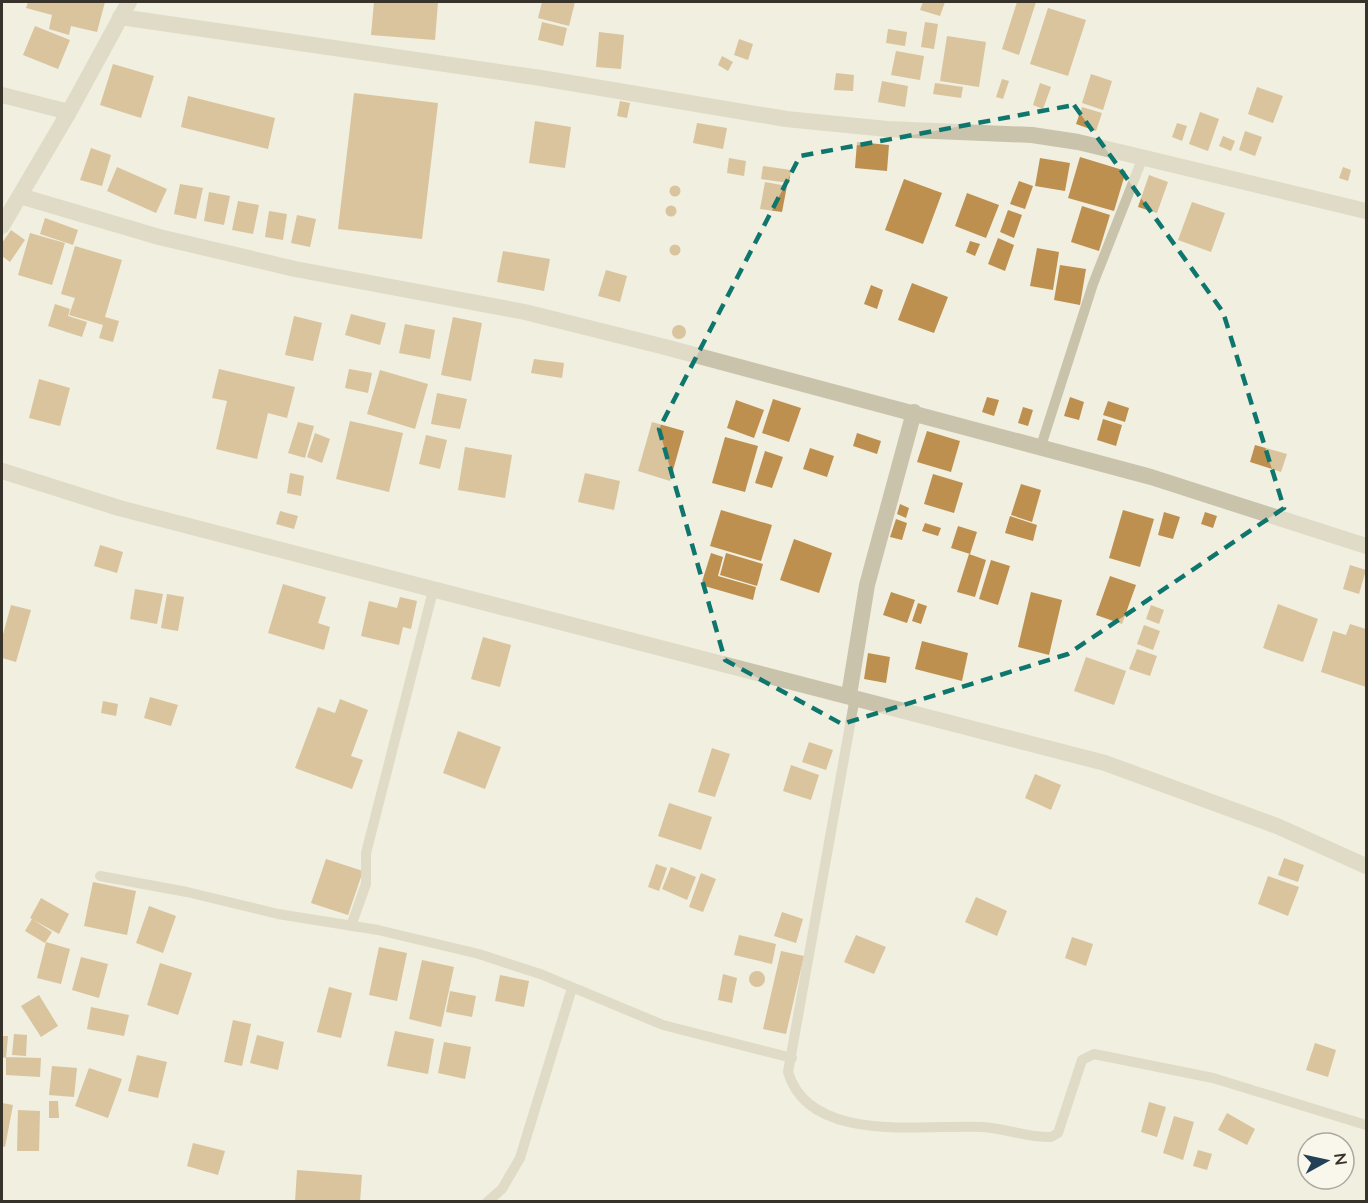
<svg xmlns="http://www.w3.org/2000/svg" width="1368" height="1203" viewBox="0 0 1368 1203" font-family="Lato,sans-serif">
<style>
.building{fill:#be9050}
.lines{fill:none;stroke-linecap:round;stroke-linejoin:round}
.service{stroke:#c9c3ab;stroke-width:10}
.minor{stroke:#c9c3ab;stroke-width:16}
.marked{fill:none;stroke:#0f766e;stroke-width:4.5;stroke-dasharray:12 8;stroke-linejoin:round}
</style>
<rect width="100%" height="100%" fill="#f1efdf"/>
<path class="building" d="M28,2H105L97,32L71,26L69,35L49,29L52,15L26,8Z
M374,2H438L435,40L371,35Z
M542,2H575L569,26L538,18Z
M923,2H945L940,16L920,10Z
M1017,2H1036L1019,55L1002,49Z
M1048,8L1086,20L1068,76L1030,64Z
M542,22L567,28L563,46L538,40Z
M925,22L938,24L934,49L921,47Z
M35,26L70,40L58,69L23,55Z
M888,29L907,32L905,46L886,43Z
M599,32L624,35L621,69L596,67Z
M947,36L986,42L979,87L940,81Z
M739,39L753,44L748,60L734,55Z
M896,51L924,56L920,80L891,75Z
M722,56L733,62L728,71L718,65Z
M113,64L154,76L141,118L100,105Z
M836,73L854,75L853,91L834,90Z
M1091,74L1112,81L1103,110L1082,103Z
M1002,79L1009,81L1003,99L996,97Z
M882,81L908,86L905,107L878,102Z
M935,83L963,87L961,98L933,94Z
M1040,83L1051,87L1043,109L1033,105Z
M1257,87L1283,96L1273,123L1248,114Z
M354,93L438,103L422,239L338,229Z
M188,96L275,118L268,149L181,127Z
M620,101L630,103L627,118L617,116Z
M1082,107L1102,113L1096,131L1076,124Z
M1200,112L1219,119L1208,151L1189,144Z
M535,121L571,127L565,168L529,163Z
M697,123L727,128L723,149L693,143Z
M1177,123L1187,126L1182,141L1172,137Z
M1245,131L1262,137L1255,156L1239,150Z
M1223,136L1235,141L1231,151L1219,146Z
M857,142L889,145L887,171L855,168Z
M91,148L111,155L102,186L80,180Z
M1080,157L1126,171L1114,211L1068,198Z
M729,158L746,161L744,176L727,173Z
M1040,158L1070,163L1065,191L1035,186Z
M763,166L791,170L789,183L761,179Z
M117,167L167,189L156,213L107,191Z
M1343,167L1351,170L1348,181L1339,178Z
M1149,175L1168,182L1157,213L1138,207Z
M904,179L942,193L923,244L885,230Z
M1019,181L1033,186L1025,209L1010,204Z
M765,182L787,186L782,212L760,209Z
M180,184L203,188L196,219L174,214Z
M669.5 191a5.5 5.5 0 1 1 11 0a5.5 5.5 0 1 1-11 0Z
M209,192L230,196L224,225L204,221Z
M967,193L999,205L986,238L955,226Z
M238,201L259,205L253,234L232,230Z
M1192,202L1225,213L1211,252L1178,240Z
M665.5 211a5.5 5.5 0 1 1 11 0a5.5 5.5 0 1 1-11 0Z
M1082,206L1110,215L1099,251L1071,242Z
M1008,210L1022,215L1014,238L1000,232Z
M269,211L287,214L283,240L265,237Z
M297,215L316,219L310,247L291,243Z
M45,218L78,230L73,245L40,234Z
M11,230L25,240L10,262L2,256V243Z
M30,233L65,243L52,285L18,275Z
M998,238L1014,245L1005,271L988,264Z
M970,241L980,244L975,256L966,252Z
M669.5 250a5.5 5.5 0 1 1 11 0a5.5 5.5 0 1 1-11 0Z
M75,246L122,260L105,317L119,321L113,342L99,338L103,325L69,315L75,298L61,294Z
M1037,248L1059,252L1053,290L1030,286Z
M503,251L550,259L544,291L497,282Z
M1060,265L1086,269L1080,305L1054,300Z
M606,270L627,276L620,302L598,296Z
M912,283L948,297L934,333L898,320Z
M871,285L883,290L877,309L864,304Z
M55,304L70,309L68,316L87,322L82,337L48,326Z
M351,314L386,323L380,345L345,335Z
M294,316L322,323L313,361L285,355Z
M453,317L482,323L471,381L441,375Z
M405,324L435,330L430,359L399,353Z
M672 332a7 7 0 1 1 14 0a7 7 0 1 1-14 0Z
M534,359L564,363L562,378L531,373Z
M219,369L295,387L287,418L268,413L257,459L216,449L227,401L212,398Z
M349,369L372,373L368,393L345,388Z
M380,370L428,384L415,429L367,414Z
M39,379L70,388L60,426L29,418Z
M437,393L467,399L460,429L431,424Z
M987,397L999,400L994,416L982,412Z
M1070,397L1084,402L1079,420L1064,416Z
M773,399L801,408L789,442L762,433Z
M736,400L764,410L754,438L727,428Z
M1108,401L1129,408L1125,422L1103,415Z
M1023,407L1033,410L1028,426L1018,423Z
M1103,419L1122,425L1116,446L1097,440Z
M350,421L403,433L389,492L336,479Z
M298,422L314,426L305,458L288,453Z
M652,422L684,431L670,481L638,471Z
M927,431L960,441L951,472L917,462Z
M315,433L330,439L322,463L307,457Z
M857,433L881,441L877,454L853,446Z
M426,435L447,440L440,469L419,464Z
M725,437L758,446L745,492L712,483Z
M1255,445L1287,454L1281,472L1250,462Z
M465,447L512,455L505,498L458,490Z
M810,448L834,456L827,477L803,469Z
M765,451L783,457L772,488L755,483Z
M290,473L304,476L301,496L287,493Z
M585,473L620,481L614,510L578,502Z
M933,474L963,483L954,513L924,504Z
M1021,484L1041,490L1032,522L1011,515Z
M900,504L909,508L906,518L897,514Z
M721,510L772,525L761,561L710,546Z
M1123,510L1154,519L1140,567L1109,558Z
M280,511L298,516L294,529L276,524Z
M1164,512L1180,517L1173,539L1158,535Z
M1205,512L1217,516L1213,528L1201,524Z
M1010,516L1037,525L1033,541L1005,533Z
M896,519L907,523L902,540L890,537Z
M925,523L941,528L938,536L922,531Z
M958,526L977,532L970,554L951,548Z
M794,539L832,553L819,593L780,580Z
M100,545L123,552L117,573L94,566Z
M711,553L723,557L718,576L756,587L753,600L701,585Z
M726,553L763,564L757,586L720,575Z
M969,554L986,560L975,597L957,592Z
M991,560L1010,566L998,605L979,599Z
M1350,565L1366,570L1359,594L1343,589Z
M1110,576L1136,585L1122,624L1096,615Z
M283,584L326,597L318,623L330,627L324,650L268,633Z
M135,589L163,594L157,624L130,619Z
M891,592L915,600L907,623L883,615Z
M1031,592L1062,600L1049,655L1018,647Z
M167,594L184,597L178,631L161,628Z
M400,597L417,601L411,629L403,627L399,645L361,636L369,601L397,608Z
M918,603L927,606L921,624L912,621Z
M1278,604L1318,619L1303,662L1263,648Z
M11,605L31,610L16,662L2,658V638Z
M1151,605L1164,610L1159,624L1146,619Z
M1350,624L1366,629V687L1321,672L1333,631L1346,635Z
M1144,625L1160,631L1153,650L1137,644Z
M483,637L511,645L500,687L471,679Z
M922,641L968,653L962,681L915,669Z
M1137,649L1157,656L1150,676L1129,669Z
M868,653L890,657L886,683L864,679Z
M1086,657L1126,671L1114,705L1074,691Z
M150,697L178,705L171,726L144,718Z
M340,699L368,710L351,756L363,760L352,789L295,768L318,707L335,713Z
M103,701L118,704L116,716L101,713Z
M458,731L501,747L485,789L443,773Z
M809,742L833,750L826,770L802,762Z
M712,748L730,754L715,797L698,792Z
M791,765L819,775L811,800L783,791Z
M1035,774L1061,785L1051,810L1025,798Z
M669,803L712,817L701,850L658,836Z
M1284,858L1304,865L1298,882L1278,875Z
M326,859L363,871L348,915L311,903Z
M656,864L667,868L659,891L648,887Z
M671,867L696,877L687,900L662,889Z
M701,873L716,879L703,912L689,907Z
M1268,876L1299,887L1288,916L1258,904Z
M93,882L136,891L127,935L84,926Z
M976,897L1007,911L997,936L965,922Z
M41,898L69,914L59,934L30,918Z
M149,906L176,916L163,953L136,943Z
M782,912L803,919L796,943L774,936Z
M32,919L52,932L45,943L25,931Z
M739,935L776,944L772,964L734,955Z
M856,935L886,947L874,974L844,962Z
M1072,937L1093,944L1086,966L1065,958Z
M46,942L70,949L61,984L37,978Z
M379,947L407,953L397,1001L369,995Z
M781,951L804,956L786,1034L763,1029Z
M81,957L108,964L99,998L72,990Z
M422,960L454,967L441,1027L409,1019Z
M160,963L192,973L178,1015L147,1005Z
M749 979a8 8 0 1 1 16 0a8 8 0 1 1-16 0Z
M723,974L737,978L732,1003L718,1000Z
M500,975L529,981L524,1007L495,1001Z
M329,987L352,993L341,1038L317,1032Z
M450,991L476,996L472,1017L446,1012Z
M39,995L58,1026L41,1037L21,1006Z
M91,1007L129,1015L124,1036L87,1029Z
M233,1020L251,1024L242,1066L224,1062Z
M395,1031L434,1039L428,1074L387,1066Z
M14,1034L27,1035L26,1056L12,1055Z
M257,1035L284,1042L278,1070L250,1063Z
M2,1036H8L6,1058L2,1057Z
M444,1042L471,1047L465,1079L438,1073Z
M1315,1043L1336,1050L1328,1077L1306,1070Z
M137,1055L167,1062L158,1098L128,1091Z
M6,1057L41,1058L40,1077L6,1075Z
M52,1066L77,1068L74,1097L49,1095Z
M89,1068L122,1079L108,1118L75,1106Z
M49,1101H58L59,1118H49Z
M1149,1102L1166,1107L1157,1137L1141,1132Z
M2,1103L13,1105L5,1147L2,1146Z
M18,1110L40,1111L39,1151H17Z
M1227,1113L1255,1129L1247,1145L1218,1130Z
M1174,1116L1194,1122L1183,1160L1163,1153Z
M193,1143L225,1151L218,1175L187,1166Z
M1198,1150L1212,1154L1207,1170L1193,1166Z
M297,1170L362,1175L360,1202H295Z"/>
<g class="lines">
<path class="service" d="M1040,449L1093,284L1143,157
M855,697L788,1072C809,1145 925,1124 982,1127C1005,1128 1028,1138 1051,1137L1058,1133L1082,1060L1094,1054L1213,1078L1366,1125
M100,876L187,892L278,914L378,930L479,954L543,975L663,1025L792,1058
M351,926L366,884V853L434,587
M487,1202L502,1189L520,1158L572,988"/>
<path class="minor" d="M120,17L541,78L786,119L887,129L1032,135L1078,142L1366,211
M2,95L69,112
M20,196L159,237L295,269L525,312L665,347L1151,477L1366,546
M2,226L69,112L129,2
M2,471L119,508L1105,763L1277,826L1366,866
M849,695L867,585L914,412"/>
</g>
<path d="M0 0H1368V1203H0ZM1074,105L1223,312L1284,508L1068,654L842,724L725,660L659,429L800,156Z" fill="#f1efdf" fill-opacity=".55" fill-rule="evenodd"/>
<path class="marked" d="M1074,105L1223,312L1284,508L1068,654L842,724L725,660L659,429L800,156Z"/>
<rect width="1368" height="1203" fill="none" stroke="#37332a" stroke-width="6"/>
<g transform="translate(1326 1161) rotate(82)"><circle r="28" fill="#f9f7eb" stroke="#aba99e" stroke-width="1.5"/>
<path d="M0-4.5L10 22L0 15L-10 22Z" fill="#224157"/>
<text y="-9" font-size="16" font-weight="bold" text-anchor="middle" fill="#37332a">N</text>
</g>
</svg>
